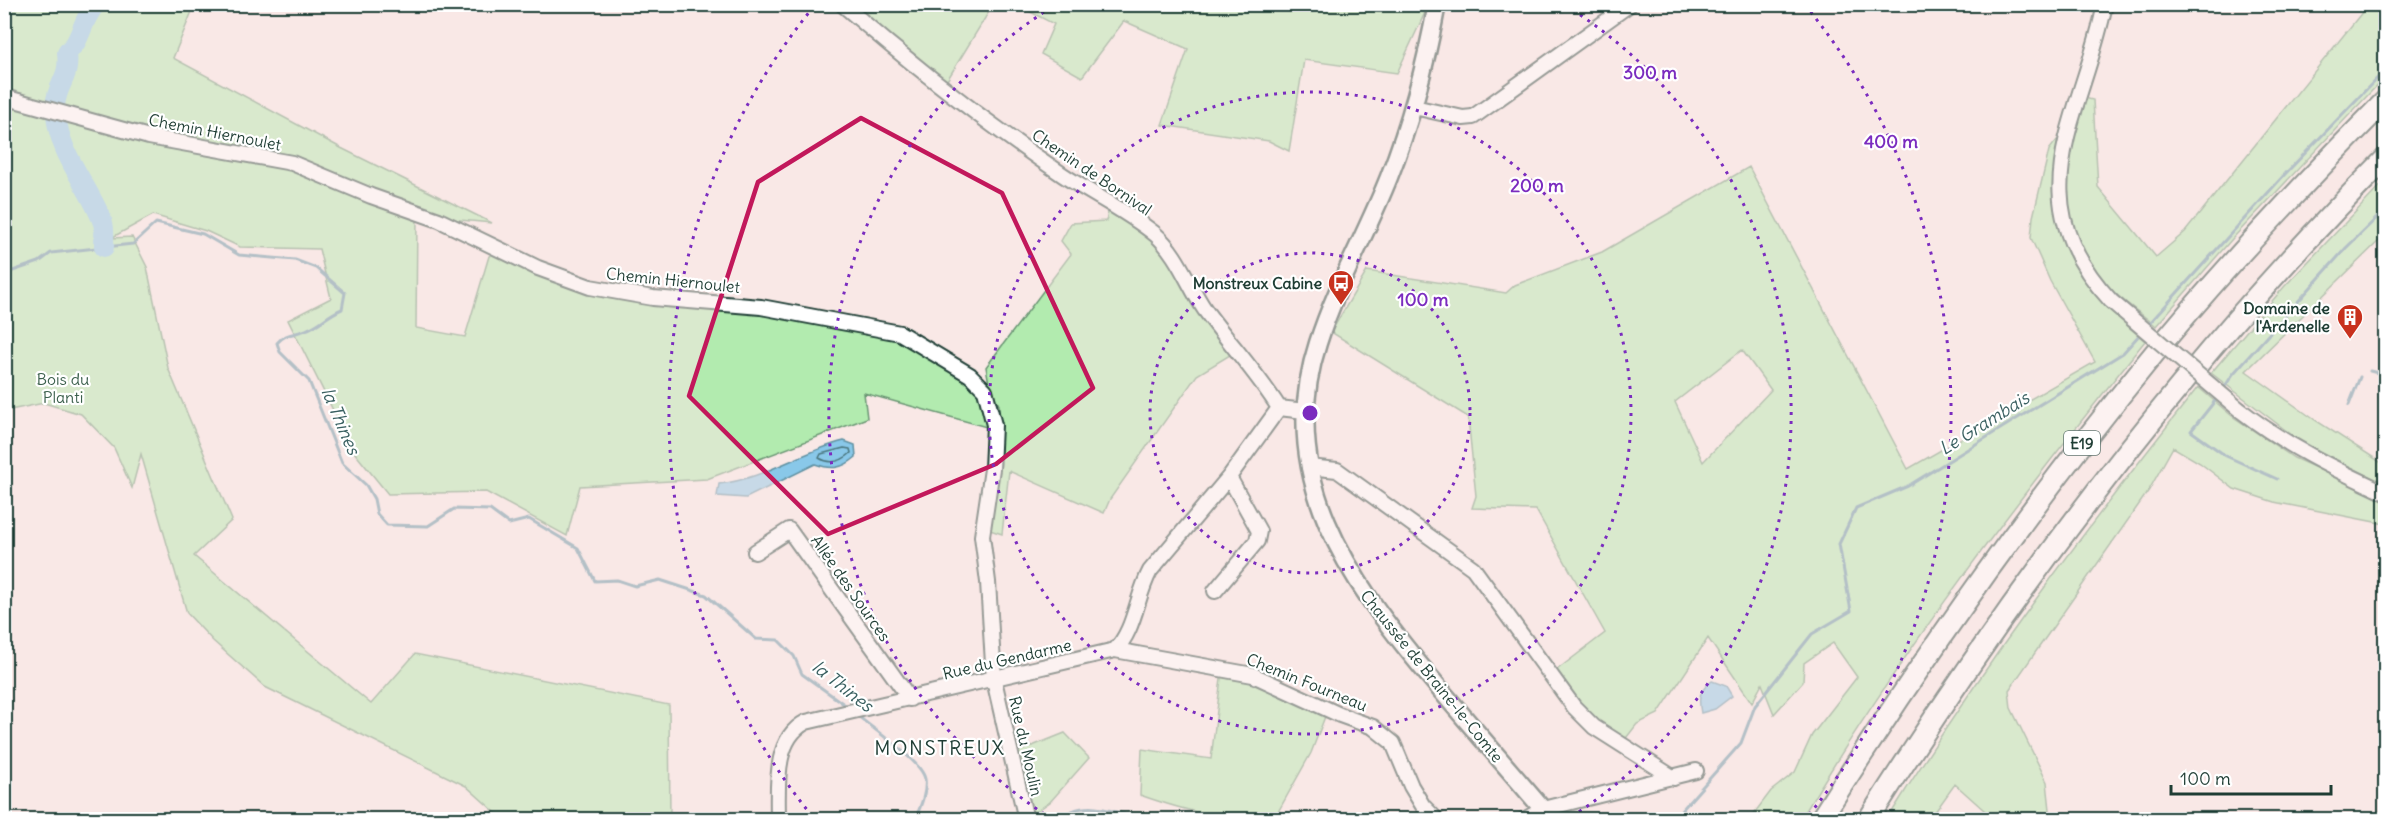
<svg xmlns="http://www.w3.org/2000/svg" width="2390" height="824" viewBox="0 0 2390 824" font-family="Delius,sans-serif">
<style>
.green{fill:#b2ebaf;stroke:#689472;stroke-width:1.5;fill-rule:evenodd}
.water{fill:#89c8e9;stroke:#5f90a1;stroke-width:1.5}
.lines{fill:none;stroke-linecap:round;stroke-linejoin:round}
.shore{stroke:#49757c;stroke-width:1.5}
.stream{stroke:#5f90a1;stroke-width:3}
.river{stroke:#89c8e9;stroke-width:20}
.minor-casing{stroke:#1f3d34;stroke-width:18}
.major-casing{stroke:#1f3d34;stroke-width:21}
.highway-casing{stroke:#1f3d34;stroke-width:24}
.minor{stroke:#fff;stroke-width:14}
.major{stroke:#fff;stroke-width:16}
.highway{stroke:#fff;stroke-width:20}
.minor-bridge-casing{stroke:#1f3d34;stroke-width:18;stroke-linecap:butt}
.minor-bridge{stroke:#fff;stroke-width:14}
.marked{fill:none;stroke:#c2185b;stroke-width:4.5;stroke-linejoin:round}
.ring{fill:none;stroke:#7b2cbf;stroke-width:3;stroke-dasharray:3 6}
.labels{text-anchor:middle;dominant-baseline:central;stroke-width:4.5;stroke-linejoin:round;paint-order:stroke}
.shield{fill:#fff;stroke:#627771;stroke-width:1.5}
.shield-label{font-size:15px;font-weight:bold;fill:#1f3d34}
.street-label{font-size:16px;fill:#1f3d34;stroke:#fff}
.poi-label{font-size:16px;font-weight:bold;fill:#1f3d34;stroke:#fff;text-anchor:end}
.park-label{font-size:16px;fill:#3c604d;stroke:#fff}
.water-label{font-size:18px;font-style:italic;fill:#3a6061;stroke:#fff}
.quarter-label{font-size:20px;letter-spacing:1.5px;fill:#1f3d34;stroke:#fff}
.centre{fill:#7b2cbf;stroke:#fff;stroke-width:3}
.ring-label{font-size:18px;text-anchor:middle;font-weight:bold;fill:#7b2cbf;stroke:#fff;stroke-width:4.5;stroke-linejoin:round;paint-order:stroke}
</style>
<rect width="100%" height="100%" fill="#f9e8e6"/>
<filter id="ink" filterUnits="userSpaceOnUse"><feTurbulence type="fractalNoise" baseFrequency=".0167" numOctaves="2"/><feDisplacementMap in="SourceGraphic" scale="12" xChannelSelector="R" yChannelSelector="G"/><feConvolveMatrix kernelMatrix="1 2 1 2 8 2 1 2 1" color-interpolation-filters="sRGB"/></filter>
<g filter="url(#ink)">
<path class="green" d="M195,4L173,58L341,148L492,223L417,216L416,328L465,337L489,256L497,251L583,287L744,307L896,335L927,350L981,392L990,428L864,393L867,418L707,479L580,486L567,536L486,492L388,494L354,452L288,320L331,298L319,249L240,247L206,231L153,215L111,238L132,237L147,267L168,368L232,520L194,556L371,704L415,654L669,705L670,819L504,820L466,786L265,687L213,641L187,613L141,454L132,488L114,448L81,414L44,403L5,411V5Z
M1420,4L1428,6L1397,73L1304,60L1289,151L1269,141L1162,125L1188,49L1124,21L1082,77L1041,54L1054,24L1017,5Z
M853,5H993L946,82Z
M2368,5H2385V77L2232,239L2156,326C2135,309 2110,292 2094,271C2053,218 2069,156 2084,98L2093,100L2098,187L2156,257L2185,232Z
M2057,140L2059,142C2045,240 2071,279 2145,341C2022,494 1901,651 1801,819L1749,820L1771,791L1795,772L1812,735L1857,677L1833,643L1804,663L1803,682L1774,714L1762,684L1752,703L1708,638L1658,714L1637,724L1623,742L1597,724L1554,672L1605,633L1536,510L1472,508L1476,496L1468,417L1331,332L1367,271L1506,293L1515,285L1602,252L1749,167L1908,469L2095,362L2050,281L2031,238L2033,217L2046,163L2049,150ZM1742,350L1771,390L1703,462L1675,402Z
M2385,181V235L2246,371L2315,420L2385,465V484L2301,442L2211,373L2284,287Z
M1109,209L1156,241L1171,260L1230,355L1197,375L1110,499L1104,513L1009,471L1002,534L987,529L1001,464L999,405L990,389L986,367L1071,254L1061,241L1071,223L1106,221Z
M2198,387L2232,416L2294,458L2385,499V524L2274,502L2234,489L2200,463L2173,447L2149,490L2009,690L2011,708L2047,782L2051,819H1994L1955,784L1930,819L1887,820C1981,668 2087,527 2198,387Z
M1222,670L1326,714L1311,753L1274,819C1219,819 1191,813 1140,795L1142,749L1211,759Z
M1065,733L1089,758L1050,802L1031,815L1017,752Z"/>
<path class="water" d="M844,441L855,445L856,457C842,469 832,470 815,464L746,498L717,496L719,484C764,479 800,452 844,441Z
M1712,681L1726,686L1732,696L1715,709L1701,713C1698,697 1699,691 1712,681Z"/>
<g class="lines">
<path class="shore" d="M844,448L850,449L851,453C841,462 831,465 819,458L821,454Z"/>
<path class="stream" d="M4,274L39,262L51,253L133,244L156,223L203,234L239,255L295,260L316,268L345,293L342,309C328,315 320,324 308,329C296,335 286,332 277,343L280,352L309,381L342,463L366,485L374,499L377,514L387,525L428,526L454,509L490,510L509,524L529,519L578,548L595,581L617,580L635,586L660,580L706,595L756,639L778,640L794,656L802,674L848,707
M2148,325L2286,173L2386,69
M2370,371L2386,375
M2222,391L2233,374L2346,248L2386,209
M2218,397L2191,431L2226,456L2277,479
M2349,405L2360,377
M857,715C872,729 922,761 925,779C927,793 920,807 915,820
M1059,820C1083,796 1117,813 1145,820
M1673,820L1741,743L1755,706L1812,634L1851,611L1839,544L1856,508L1908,486L2123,353L2142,332"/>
<path class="river" d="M55,105C58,81 70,79 67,53C69,49 74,46 76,42C83,29 85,16 96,4
M56,115C60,157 90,187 103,223C105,230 104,240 104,247"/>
<g class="minor-casing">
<path id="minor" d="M842,4C912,65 986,123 1063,175C1093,195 1127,211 1155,234C1178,254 1188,285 1205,310C1229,343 1257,373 1279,408
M2105,4C2082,119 2014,196 2111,301
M4,97L149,137L292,163L371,196L439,220L538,268L590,287L653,298L761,307L900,333L970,375L985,390L994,425L992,469L982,536L988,582L994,680L1026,820
M1414,107L1463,118L1473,117L1630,4
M1279,408L1305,411
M2240,410C2285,445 2334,469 2386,493
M1309,467L1337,470L1473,568L1574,707L1594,727L1674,778
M755,552L789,530L910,699
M1215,591L1257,541L1259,531L1229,477
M1115,650L1253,675L1340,715L1373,727L1393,743L1411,786L1423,806L1437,820
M778,820C778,787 773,739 806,722L1115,650C1135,630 1136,597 1150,571L1229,477L1279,408
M1524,820L1543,809L1696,771"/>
</g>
<g class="major-casing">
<path id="major" d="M1437,4C1426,64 1411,121 1389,177C1367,233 1336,286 1318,343C1275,475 1348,579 1429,676C1469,724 1511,772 1552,820"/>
</g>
<g class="highway-casing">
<path id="highway" d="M1820,820C1920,662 2026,511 2144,366C2219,273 2302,185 2386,100
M1868,820C2018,583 2188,357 2386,158"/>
</g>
<use href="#minor" class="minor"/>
<use href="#major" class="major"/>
<use href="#highway" class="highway"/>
<g class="minor-bridge-casing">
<path id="minor-bridge" d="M2111,301L2240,410"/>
</g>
<use href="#minor-bridge" class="minor-bridge"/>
</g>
</g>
<path d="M0 0H2390V824H0ZM861,118L1002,193L1093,388L996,464L828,534L689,396L758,182Z" fill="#f9e8e6" fill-opacity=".55" fill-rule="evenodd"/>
<path class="marked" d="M861,118L1002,193L1093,388L996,464L828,534L689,396L758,182Z"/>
<g class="ring">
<circle cx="1310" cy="413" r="160"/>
<circle cx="1310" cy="413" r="321"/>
<path d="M1052 819A481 481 0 0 1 1055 5M1565 5A481 481 0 0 1 1568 819"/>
<path d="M812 816A641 641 0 0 1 815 5M1805 5A641 641 0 0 1 1808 816"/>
</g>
<defs>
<g id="bus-pin" transform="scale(1.35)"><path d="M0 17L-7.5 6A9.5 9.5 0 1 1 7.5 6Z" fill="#c8321e" stroke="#fff"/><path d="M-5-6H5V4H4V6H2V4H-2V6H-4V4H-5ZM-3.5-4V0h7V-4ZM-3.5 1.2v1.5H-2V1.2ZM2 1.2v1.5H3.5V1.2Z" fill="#fff"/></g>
<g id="building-pin" transform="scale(1.35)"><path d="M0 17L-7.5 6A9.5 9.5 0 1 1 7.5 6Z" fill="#c8321e" stroke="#fff"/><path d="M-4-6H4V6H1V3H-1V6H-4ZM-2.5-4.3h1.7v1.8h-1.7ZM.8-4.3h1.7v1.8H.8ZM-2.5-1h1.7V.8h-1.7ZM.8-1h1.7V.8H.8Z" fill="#fff"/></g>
</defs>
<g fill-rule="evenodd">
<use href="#bus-pin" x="1341" y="283"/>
<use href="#building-pin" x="2350" y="317"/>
</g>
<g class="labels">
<rect class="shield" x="2064" y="431" width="36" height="24" rx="4.5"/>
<g class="shield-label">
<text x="2082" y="443">E19</text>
</g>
<g class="street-label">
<text transform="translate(215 132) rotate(11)">Chemin Hiernoulet</text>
<text transform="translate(1092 172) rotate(34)">Chemin de Bornival</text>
<text transform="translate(673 280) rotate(6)">Chemin Hiernoulet</text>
<text transform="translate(851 588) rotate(55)">Allée des Sources</text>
<text transform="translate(1007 659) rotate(-13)">Rue du Gendarme</text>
<text transform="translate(1432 676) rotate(51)">Chaussée de Braine-le-Comte</text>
<text transform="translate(1307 682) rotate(22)">Chemin Fourneau</text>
<text transform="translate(1026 746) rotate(77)">Rue du Moulin</text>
</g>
<g class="poi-label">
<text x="1322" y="283">Monstreux Cabine</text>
<text x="2330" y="308">Domaine de<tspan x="2330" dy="18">l'Ardenelle</tspan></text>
</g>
<g class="park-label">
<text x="63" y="379">Bois du<tspan x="63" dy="18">Planti</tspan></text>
</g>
<g class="water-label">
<text transform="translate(341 421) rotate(67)">la Thines</text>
<text transform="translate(1984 423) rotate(-32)">Le Grambais</text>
<text transform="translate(843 686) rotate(38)">la Thines</text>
</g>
<g class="quarter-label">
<text x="940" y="747">MONSTREUX</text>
</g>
</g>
<circle cx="1310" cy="413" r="9" class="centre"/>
<g class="ring-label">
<text x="1650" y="79">300 m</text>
<text x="1891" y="148">400 m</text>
<text x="1537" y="192">200 m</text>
<text x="1423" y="306">100 m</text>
</g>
<rect width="2390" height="824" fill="none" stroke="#fff" stroke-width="24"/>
<rect x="12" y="12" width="2366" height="800" fill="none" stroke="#1f3d34" stroke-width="2" filter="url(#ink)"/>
<path d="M2171 785v9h160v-9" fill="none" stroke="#1f3d34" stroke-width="3"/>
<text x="2180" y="785" font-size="18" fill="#1f3d34" stroke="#ffffff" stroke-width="4.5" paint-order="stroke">100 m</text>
</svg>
